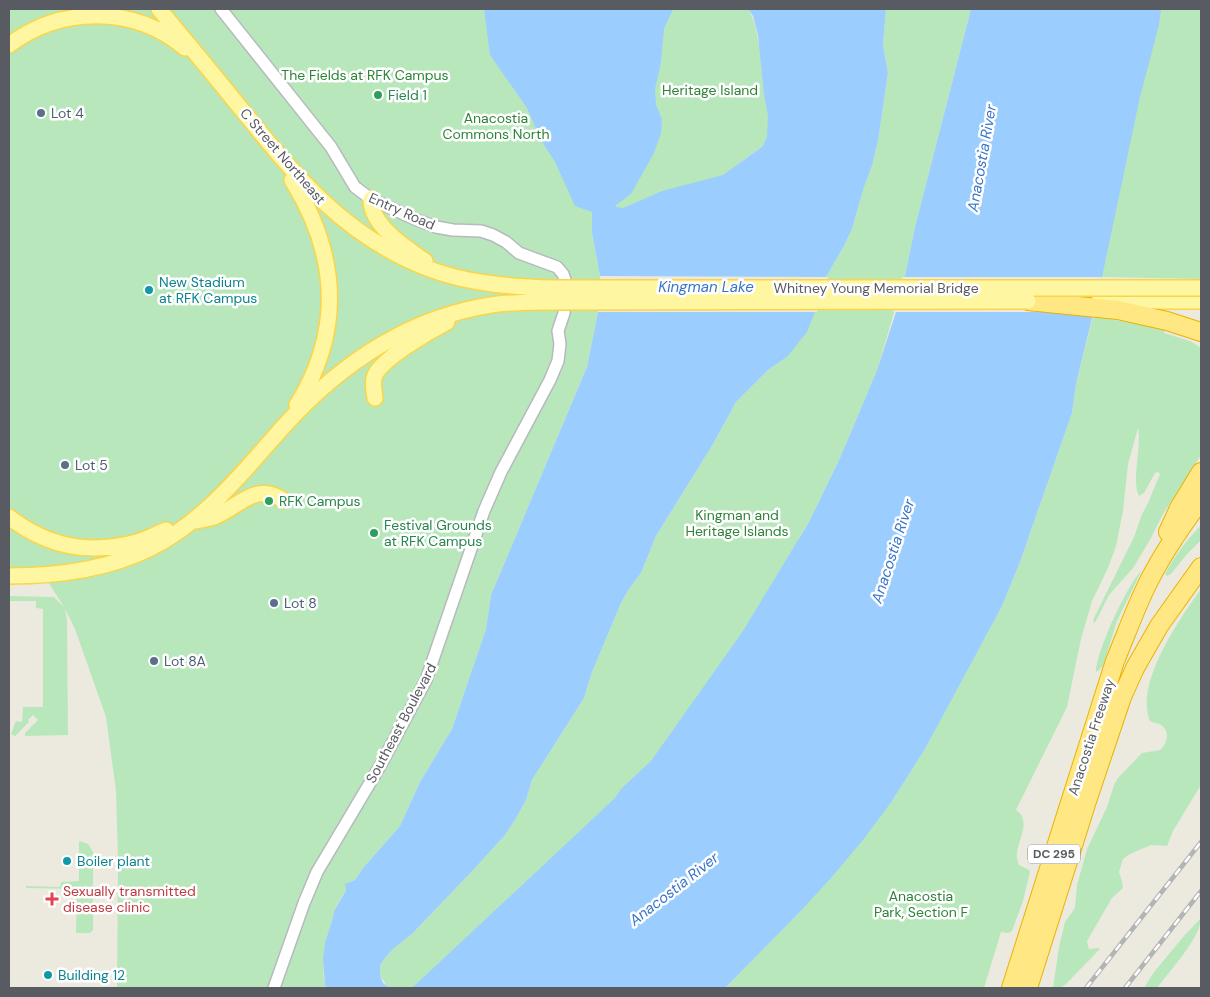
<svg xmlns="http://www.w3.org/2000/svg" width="1210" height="997" viewBox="0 0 1210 997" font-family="'DM Sans',sans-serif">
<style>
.green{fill:#b9e7bc}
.water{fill:#9ccdff}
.pier{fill:#eceadf}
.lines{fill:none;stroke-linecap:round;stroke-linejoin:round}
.minor-casing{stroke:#b7b9bf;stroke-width:14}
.major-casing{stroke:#fad54a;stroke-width:18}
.highway-casing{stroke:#ebb200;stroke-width:20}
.minor{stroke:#fff;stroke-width:11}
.major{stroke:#fff6a1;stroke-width:15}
.highway{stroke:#ffe883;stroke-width:18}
.rail-casing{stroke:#b3b4b4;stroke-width:4.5}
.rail{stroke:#fff;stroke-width:2.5;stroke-dasharray:8;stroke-linecap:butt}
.major-bridge-casing{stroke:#fad54a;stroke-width:18;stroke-linecap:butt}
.major-bridge{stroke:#fff6a1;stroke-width:15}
.leisure-dot{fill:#2e9e5b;stroke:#fff;stroke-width:2}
.service-dot{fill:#5c6f8a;stroke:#fff;stroke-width:2}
.culture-dot{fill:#0f9aa8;stroke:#fff;stroke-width:2}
.health-dot{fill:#e0444e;stroke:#fff;stroke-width:2}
.labels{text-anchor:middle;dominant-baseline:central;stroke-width:5;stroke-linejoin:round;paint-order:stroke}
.shield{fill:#fff;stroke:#8a8c90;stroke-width:1}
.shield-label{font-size:12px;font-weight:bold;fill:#585b61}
.park-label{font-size:14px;fill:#2e8338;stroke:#fff}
.leisure-label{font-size:14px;fill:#27864d;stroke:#fff;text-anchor:start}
.service-label{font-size:14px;fill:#4e5e75;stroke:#fff;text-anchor:start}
.street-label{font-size:14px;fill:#585b61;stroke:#fff}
.culture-label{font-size:14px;fill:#0d838f;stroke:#fff;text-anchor:start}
.health-label{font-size:14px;fill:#be3a42;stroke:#fff;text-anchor:start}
.water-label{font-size:15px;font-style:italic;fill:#3875c9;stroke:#fff}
</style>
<rect width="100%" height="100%" fill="#eceadf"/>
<path class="green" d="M9,9H531L512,68L592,212V233L600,276L598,312L587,367L491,595L486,629L452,729L420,782L400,826L363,868L355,880L350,882C346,891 339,900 335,909C333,913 334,917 332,920C325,944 321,961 325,986L339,988H117L118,861L116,791L106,717L75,629L65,609L67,620L68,735L25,736V733L38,720L33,715L28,720L29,722L15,736L11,734L16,721L22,722L23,707H43V609L36,608V601H9V596L54,597L64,607L39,568L9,569Z
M558,9H748C757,23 757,38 761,54C766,79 772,103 777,127L763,146L742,161L736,175L662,191L624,213L616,207Z
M886,9H971L915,227L905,276L877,370L840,458L809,522L799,538L778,691L492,915L413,988H388L380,975V966L384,959L394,948L412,934L476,867L505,835L515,820L526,800L532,780L584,698L592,672L621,603L629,589L641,573L656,536L713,444L736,402L768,370L787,357L826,277L844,246L852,229L864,187L872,166L878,141L888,73L883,45Z
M1077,9H1201V279L1102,277Z
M1093,316L1165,329L1164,333L1190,341L1201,348V455L1163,514L1150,540L1133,568L1109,595L1096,621L1094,623L1093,620L1134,537L1142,514L1148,503L1160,474L1158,472L1155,473L1144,493L1139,496C1131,481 1142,446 1138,428L1128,464L1123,511L1116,546L1108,568L1092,601L1081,639L1067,707L1016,810C1032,820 1018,840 1017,853C1016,857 1018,862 1019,865L1029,870L1030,872L1023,901L1012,931L1008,933L1001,932L984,988H725L797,915L892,801L925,749L946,709L1002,606L1020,562L1072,413L1076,384Z
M1201,525V540L1188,553L1171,574L1167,576L1165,574C1175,555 1187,540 1201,525Z
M1142,570L1117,621L1103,666L1098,671L1096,672C1096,652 1127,585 1142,570Z
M1201,589V785L1173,831L1167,846L1151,845L1130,854L1123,859L1119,872L1122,881L1123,888L1112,898L1087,941L1089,949L1098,948L1100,949L1065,985L1060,988H1053L1059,947L1065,922L1075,908L1077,885L1087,849L1107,807L1114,785L1118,778L1142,753L1160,750C1168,743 1170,731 1161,725C1158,723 1153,723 1150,721C1134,684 1180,618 1201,589Z
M79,841L88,844L93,852V930L90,933H76L77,889L26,888V886L60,887L61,882L79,881Z
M1201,918C1201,937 1169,972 1157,988H1144L1154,972L1184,936Z"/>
<path class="water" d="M484,9H673L664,29L661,62L655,89L656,105L662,119L661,133L654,153L631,194L616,205V207L623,208L662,191L723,175L763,146L767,137L768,116L764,94L758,35L753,16L748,9H886L883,45L888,73L878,141L872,166L864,187L852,229L844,246L826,277L815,312L807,332L787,357L768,370L736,402L713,444L656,536L641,573L629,589L621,603L592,672L584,698L532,780L526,800L515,820L505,835L476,867L412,934L394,948L384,959L380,966V975L383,983L390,988H330L325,986L323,959L325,943L333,917L334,911L346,890L345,884L355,880L363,868L400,826L420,782L452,729L486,629L491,595L587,367L598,312L600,276L592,233V212L575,206L555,162L541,140L527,108L490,55Z
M971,9H1161L1159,25L1140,97L1102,277L1076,384L1072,413L1020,562L1002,606L925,749L892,801L863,840L831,878L797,915L725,988H412L615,798L621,789L651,761L743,631L809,522L840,458L877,370L896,312L905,276L915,227Z"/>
<path class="pier" d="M600,276L828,277L817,312H598Z
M902,277H1102L1093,316L1056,312H893Z"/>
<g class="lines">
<g class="minor-casing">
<path id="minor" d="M221,9L331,147L355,187L371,199L417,220L436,227L453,230L481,231L493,235L506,242L519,253L557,267L563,274L566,283L564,313L558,331L560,344L558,361L550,380L501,472L484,511L426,680L380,766L317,872L304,903L274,988"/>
</g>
<g class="major-casing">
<path id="major" d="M159,9C184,39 209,69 234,100C292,172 344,239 435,271C472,284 513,287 551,288
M9,45C61,6 134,5 185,48
M292,180C338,254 344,329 297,405
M371,199C370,225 406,248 425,261
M1099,301H1201
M375,398C374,391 372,381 375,375C383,358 430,331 447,322
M9,517C48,547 89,555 137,542C147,539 156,534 166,530
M195,521C201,520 208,519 214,517C238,508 255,481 283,500
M9,576C56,576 106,570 149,549C204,522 243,472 283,427C339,365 407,318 491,305C511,302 531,302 552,302"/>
</g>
<g class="highway-casing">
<path id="highway" d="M1028,301L1118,310L1167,321L1201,332
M1168,532L1179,508L1201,472
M1011,988L1115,661C1125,637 1134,612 1145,589C1160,557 1180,528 1201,500
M1028,988L1087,801L1122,697L1135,668L1159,626L1201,567"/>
</g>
<use href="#minor" class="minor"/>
<use href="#major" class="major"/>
<use href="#highway" class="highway"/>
<g class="rail-casing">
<path id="rail" d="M1086,988L1201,842
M1125,988L1201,891"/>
</g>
<use href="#rail" class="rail"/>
<g class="major-bridge-casing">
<path id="major-bridge" d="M551,288H1201
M552,302L1028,301"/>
</g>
<use href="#major-bridge" class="major-bridge"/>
</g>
<g class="leisure-dot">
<circle cx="378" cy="95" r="5"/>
<circle cx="269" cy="501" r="5"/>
<circle cx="374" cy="533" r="5"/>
</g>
<g class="service-dot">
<circle cx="41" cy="113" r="5"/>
<circle cx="65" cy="465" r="5"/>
<circle cx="274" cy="603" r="5"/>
<circle cx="154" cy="661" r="5"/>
</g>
<g class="culture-dot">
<circle cx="149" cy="290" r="5"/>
<circle cx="67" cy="861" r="5"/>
<circle cx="48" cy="975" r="5"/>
</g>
<path class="health-dot" d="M49.5 891.5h5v5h5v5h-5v5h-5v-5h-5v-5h5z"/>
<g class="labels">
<rect class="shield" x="1028" y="844.5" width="52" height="19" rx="4"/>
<g class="shield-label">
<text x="1054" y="854">DC 295</text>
</g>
<g class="park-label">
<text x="365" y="75">The Fields at RFK Campus</text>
<text x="710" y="90">Heritage Island</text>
<text x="496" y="118">Anacostia<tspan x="496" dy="16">Commons North</tspan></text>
<text x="737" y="515">Kingman and<tspan x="737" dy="16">Heritage Islands</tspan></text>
<text x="921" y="896">Anacostia<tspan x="921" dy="16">Park, Section F</tspan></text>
</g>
<g class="leisure-label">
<text x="388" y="95">Field 1</text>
<text x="279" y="501">RFK Campus</text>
<text x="384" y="525">Festival Grounds<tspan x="384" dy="16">at RFK Campus</tspan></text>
</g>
<g class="service-label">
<text x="51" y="113">Lot 4</text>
<text x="75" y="465">Lot 5</text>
<text x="284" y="603">Lot 8</text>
<text x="164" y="661">Lot 8A</text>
</g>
<g class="street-label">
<text transform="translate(283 156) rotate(49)">C Street Northeast</text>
<text transform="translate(402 211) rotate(24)">Entry Road</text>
<text x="876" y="288">Whitney Young Memorial Bridge</text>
<text transform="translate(401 723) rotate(-62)">Southeast Boulevard</text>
<text transform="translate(1091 737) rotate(-72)">Anacostia Freeway</text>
</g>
<g class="culture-label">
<text x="159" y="282">New Stadium<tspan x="159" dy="16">at RFK Campus</tspan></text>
<text x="77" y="861">Boiler plant</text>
<text x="58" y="975">Building 12</text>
</g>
<g class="health-label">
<text x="63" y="891">Sexually transmitted<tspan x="63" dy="16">disease clinic</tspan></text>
</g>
<g class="water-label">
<text transform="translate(982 158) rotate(-80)">Anacostia River</text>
<text x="706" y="287">Kingman Lake</text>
<text transform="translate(893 551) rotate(-72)">Anacostia River</text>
<text transform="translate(674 889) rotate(-38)">Anacostia River</text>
</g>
</g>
<rect width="1210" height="997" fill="none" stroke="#585b61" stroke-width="20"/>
</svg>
